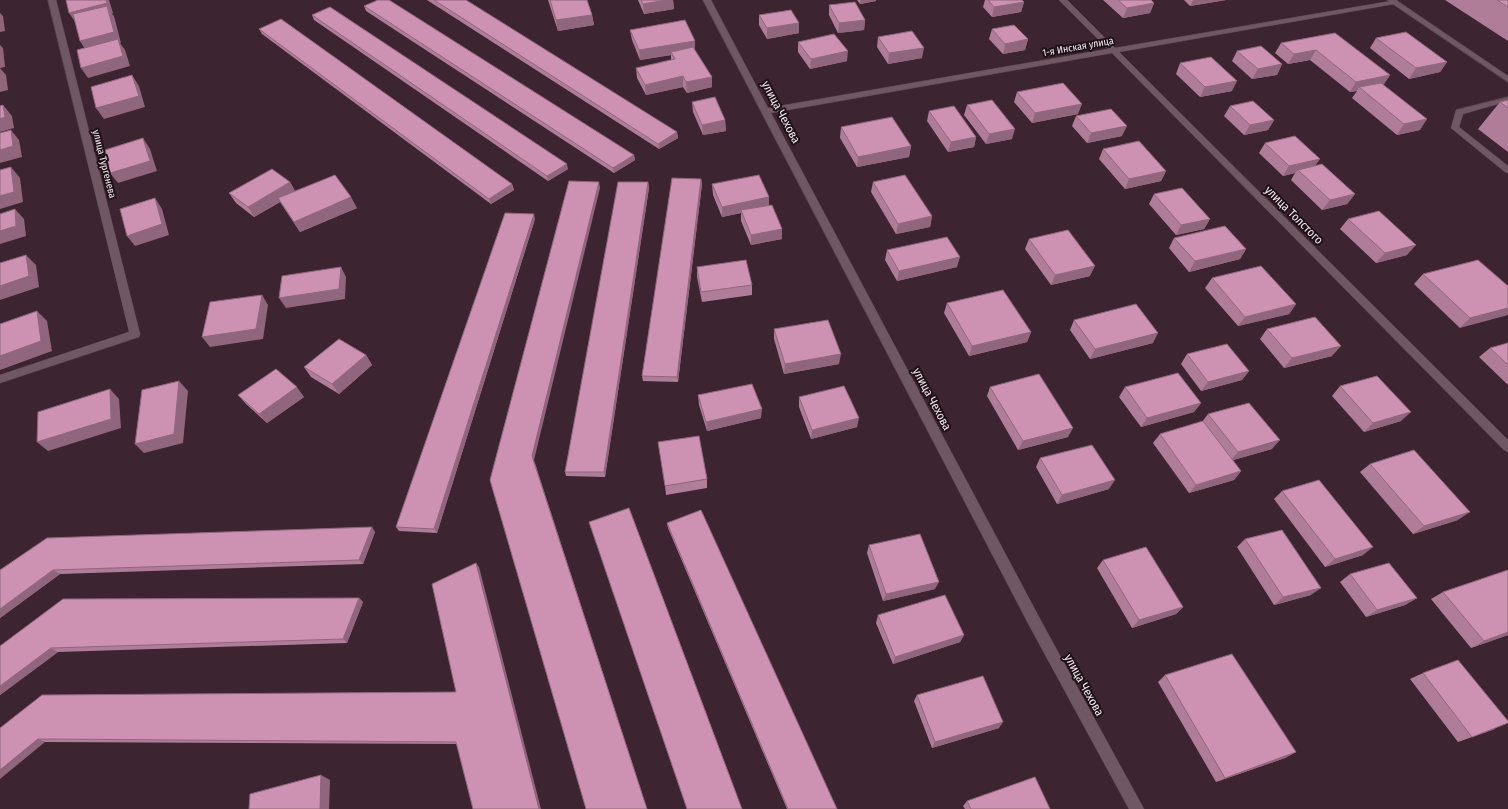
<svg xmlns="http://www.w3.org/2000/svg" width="1508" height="809" viewBox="0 0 1508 809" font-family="'Fira Sans Condensed',sans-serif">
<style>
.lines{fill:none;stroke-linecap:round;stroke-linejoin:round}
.service-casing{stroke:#5b4350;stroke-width:1}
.minor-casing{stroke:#5b4350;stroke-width:1}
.tertiary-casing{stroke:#5b4350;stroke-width:1}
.service{fill:#6f5763;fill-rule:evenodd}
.minor{fill:#6f5763;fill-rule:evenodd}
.tertiary{fill:#6f5763;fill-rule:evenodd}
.wall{fill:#b07d98}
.shaded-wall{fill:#90667c}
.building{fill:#cd91b1;stroke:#90667c}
.labels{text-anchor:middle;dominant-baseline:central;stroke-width:4;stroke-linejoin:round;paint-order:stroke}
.far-street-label{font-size:10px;fill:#f8e7f0;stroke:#1d1217}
.street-label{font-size:12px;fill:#f8e7f0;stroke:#1d1217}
</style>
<rect width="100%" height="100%" fill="#3d2431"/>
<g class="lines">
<g class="service-casing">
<path id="service" d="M1508,97V101L1463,114L1459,127L1508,166V173L1505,172L1451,128L1456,110Z"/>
</g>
<g class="minor-casing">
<path id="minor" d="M48,0H56L140,334L139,337L0,383V375L129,332Z
M703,0H711L768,108L1108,49L1059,0H1067L1115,48L1397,0V4H1394L1119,52L1508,440V452L1504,450L1112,53L771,113L1040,619L1144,809H1129L1030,627Z"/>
</g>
<g class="tertiary-casing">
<path id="tertiary" d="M1387,0H1396L1508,76V82Z"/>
</g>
<use href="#service" class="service"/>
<use href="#minor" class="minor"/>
<use href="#tertiary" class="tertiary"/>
</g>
<path class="wall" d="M427,0H466L677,132L678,138L659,149Z
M548,0H587L592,15L594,25L558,31Z
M638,0H673L674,9L644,14Z
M857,0H876V1L860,4Z
M985,0H1022L1024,2L1021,12L992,17L983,7Z
M1103,0H1151L1154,3L1150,13L1123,18Z
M1184,0H1226L1190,6Z
M1445,0H1508V41Z
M829,5L865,20L864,30L838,33L829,15Z
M364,6L634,155L635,160L614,173L366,11Z
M312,15L568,169L548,181L314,20Z
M759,15L799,23V33L767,39L759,25Z
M259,29L512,184L514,190L491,204L262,34Z
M992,29L1028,39L1025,50L1003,54L989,39Z
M630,30L695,41V51L712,77V87L687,93L683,87L646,95L637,78L636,68L671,60V55L640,60L632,40Z
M1335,33L1390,75L1383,85L1420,130L1397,135L1352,98L1357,91L1350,92L1310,60L1288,64L1275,53L1281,43Z
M878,37L922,58L888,64L877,47Z
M1376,38L1447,62L1440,72L1409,79L1370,48Z
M798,42L847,61L810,69L798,52Z
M1237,51L1282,64L1277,75L1252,79L1232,61Z
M1180,63L1232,91L1200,97L1176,74Z
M1017,92L1078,114L1032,123L1014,102Z
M1508,100V152L1478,129L1500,102Z
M692,102L725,120L726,131L703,135L693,112Z
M967,105L1012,139L986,144L964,115Z
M1230,106L1274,120L1268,130L1244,135L1224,116Z
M929,111L976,137L974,147L948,152L927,121Z
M1076,116L1122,136L1087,143L1072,126Z
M841,127L911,146L909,157L857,167L840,138Z
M1265,143L1316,166L1355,194L1347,204L1322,210L1291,180L1295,173L1283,176L1259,153Z
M1103,149L1166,171L1161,181L1125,189L1099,159Z
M701,179L702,184L678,382L643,381L642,376Z
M290,182L295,191L357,208L300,232L280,202L254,217L236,203L229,193Z
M648,182L649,188L605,477L566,476L565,472Z
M873,182L932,216L930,227L896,234L871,192Z
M712,184L769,205L782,239L751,245L741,221V213L722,217L713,195Z
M1154,194L1210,219L1204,229L1176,235L1149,204Z
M535,219L437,533L399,531L396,527Z
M1348,219L1407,255L1376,263L1340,229Z
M1174,238L1246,249L1240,259L1189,272L1169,248Z
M1029,239L1090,276L1051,285L1025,249Z
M887,250L957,267L897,281L885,260Z
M697,267L752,285V295L702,302L697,277Z
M1423,274L1508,286L1460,328L1414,284Z
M1212,278L1296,304L1289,314L1238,326L1205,288Z
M947,303L1031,332L1027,342L969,356L944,313Z
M1074,320L1153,343L1090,359L1070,330Z
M774,329L839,364L784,374L774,339Z
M1267,329L1332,356L1284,368L1260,339Z
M1508,343V385L1479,357L1490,348Z
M1187,354L1249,371L1242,380L1201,391L1181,364Z
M366,355L372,365L339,394L311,377L304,367Z
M1340,386L1401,421L1364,432L1332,396Z
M990,387L1068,437L1018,450L987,396Z
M1125,387L1201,403L1194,412L1141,427L1119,397Z
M238,395L304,397L267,423L246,404Z
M698,395L761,418L707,431L699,405Z
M799,397L857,427L811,439L799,407Z
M1208,414L1272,449L1233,460L1241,471L1234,480L1189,493L1153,443L1160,434L1202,422Z
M1040,458L1109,489L1057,504L1036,467Z
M1370,464L1458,520L1413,534L1360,472Z
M707,479V488L666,495L665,486Z
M1282,491L1363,555L1325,567L1274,499Z
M667,523L837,809H787L668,528Z
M375,532L363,564L60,574L0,618V570Z
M1245,539L1311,595L1274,605L1237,547Z
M869,545L935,589L883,601L867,553Z
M1103,560L1183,607L1176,614L1132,628L1097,568Z
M479,567L457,744L45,742L0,728L456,692Z
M1508,570V635L1471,648L1431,599L1443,592Z
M1350,574L1417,598L1405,605L1366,617L1340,582Z
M359,598L363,602L347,643L58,652L0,695V646Z
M878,615L964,635L960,642L893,664L876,623Z
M1423,673L1495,729L1458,742L1410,679Z
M1165,675L1296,752L1285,758L1216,782L1158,682Z
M917,695L999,728L932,748L914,701Z
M967,801L1050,809H965L963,806Z"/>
<path class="shaded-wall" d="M106,0H109L113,13L112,14L114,16L121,43H120L125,50L130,66L88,78L81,68L87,52L80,41L76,23L69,13Z
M666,0H673L674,9L644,14L643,4Z
M860,0H876V1L860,4Z
M1193,0H1226L1190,6Z
M1024,2L1021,12L992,17L994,7Z
M1154,3L1150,13L1123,18L1127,8Z
M0,13L3,16L5,31L0,32Z
M592,15L594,25L558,31L556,20Z
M865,20L864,30L838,33L839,23Z
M799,23V33L767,39V28Z
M1028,39L1025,50L1003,54L1005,44Z
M695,41V51L671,52V55L640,60L639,50Z
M0,45L3,48L5,67L0,68Z
M924,48L922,58L888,64L889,53Z
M1316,50L1310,60L1288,64L1294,54Z
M848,51L847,61L810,69L811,59Z
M1447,62L1440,72L1409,79L1416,68Z
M1282,64L1277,75L1252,79L1258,69Z
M0,68L6,75L8,90L0,92Z
M132,75L139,86L145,107L104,119L96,108Z
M1390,75L1383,86L1359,87L1357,91L1350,92L1356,82Z
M683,76V87L646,95L645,85Z
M712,77V87L687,93L686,82Z
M1237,81L1232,91L1200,97L1205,87Z
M1082,104L1078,114L1032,123L1035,113Z
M3,105L12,116L14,128L0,132V119Z
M1427,119L1420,130L1397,135L1404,124Z
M725,120L726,131L703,135L702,125Z
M1274,120L1268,130L1244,135L1250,125Z
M1127,126L1122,136L1087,143L1091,133Z
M1015,129L1012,139L986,144L989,134Z
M11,130L19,140L22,157L0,163V150Z
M677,132L678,138L659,149L658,144Z
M976,137L974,147L948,152L951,142Z
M143,138L150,149L157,171L118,183L110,173Z
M911,146L909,157L857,167L858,157Z
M634,155L635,160L614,173L613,168Z
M1320,159L1313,169L1298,170L1295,173L1283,176L1289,166Z
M567,164L568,169L548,181L547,176Z
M11,167L20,178L23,202L0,209V196Z
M1166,171L1161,181L1125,189L1129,179Z
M701,179L702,184L678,382L677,377Z
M290,182L296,193L254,217L248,207Z
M599,182L600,188L534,460L647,809L532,456Z
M648,182L649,188L605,477L604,472Z
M512,184L514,190L491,204L489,199Z
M1355,194L1347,204L1322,210L1330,200Z
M351,197L357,208L300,232L294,222Z
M769,197V208L741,210V213L722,217V207Z
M155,198L162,209L169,235L135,246L127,236Z
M15,209L24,219L26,236L0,244V231Z
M534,214L535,219L437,533L434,529Z
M932,216L930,227L896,234L898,224Z
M1210,219L1204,229L1176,235L1181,225Z
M782,229V239L751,245V235Z
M1416,245L1407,255L1376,263L1385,253Z
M1246,249L1240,259L1189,272L1195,261Z
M26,255L36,265L39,287L0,300V286Z
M960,257L957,267L897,281L899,271Z
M1095,266L1090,276L1051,285L1055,275Z
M341,267L346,277L345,299L286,308L279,298Z
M262,295L268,305L263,339L210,347L202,337Z
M1296,304L1289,314L1238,326L1245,317Z
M1508,308V315L1460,328L1470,318Z
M37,311L47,321L52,351L0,370V356Z
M1031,332L1027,342L969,356L972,346Z
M1158,333L1153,343L1090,359L1095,349Z
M1341,346L1332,356L1284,368L1292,358Z
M841,354L839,364L784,374L785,364Z
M366,355L372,365L339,394L332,384Z
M1249,371L1242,380L1201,391L1208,382Z
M179,381L188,391L183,443L144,453L135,444Z
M297,387L304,397L267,423L259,414Z
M110,389L119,399L121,428L48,451L37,442Z
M1201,403L1194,412L1141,427L1147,418Z
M762,409L761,418L707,431L706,422Z
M1411,412L1401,421L1364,432L1373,423Z
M859,418L857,427L811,439L812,430Z
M1073,428L1068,437L1018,450L1023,441Z
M1280,440L1272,449L1230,461L1238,452Z
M1241,471L1234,480L1189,493L1196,485Z
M1115,480L1109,489L1057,504L1062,495Z
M1470,512L1458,520L1413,534L1424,526Z
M372,527L375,532L363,564L359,560Z
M1373,547L1363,555L1325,567L1335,559Z
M476,563L479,567L541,809H539Z
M53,570L60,574L0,618V609Z
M939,582L935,589L883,601L886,594Z
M1321,588L1311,595L1274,605L1283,597Z
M359,598L363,602L347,643L343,639Z
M1417,598L1405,605L1366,617L1377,610Z
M1183,607L1176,614L1132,628L1139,620Z
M1508,632V635L1471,648L1484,641Z
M964,635L960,642L893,664L895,657Z
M51,648L58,652L0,695V686Z
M1003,722L999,728L932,748L935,742Z
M38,739L45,742L0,779V770Z
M1296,752L1285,758L1216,782L1225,778Z
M321,775L330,780L329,809H320Z"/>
<path class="building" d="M66,0H106L107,3L69,13Z
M378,0H389L634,155L613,168L364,6Z
M434,0H466L677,132L658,144Z
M550,0H587L592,15L556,20Z
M641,0H666L643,4Z
M988,0H1022L1024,2L994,7Z
M1118,0H1151L1154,3L1127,8Z
M1497,0H1508V7Z
M855,2L865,20L839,23L829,5Z
M107,6L114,32L80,41L73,14Z
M330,7L567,164L547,176L312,15Z
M791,10L799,23L767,28L759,15Z
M281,19L512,184L489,199L259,29Z
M685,20L695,41L639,50L630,30Z
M1014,25L1028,39L1005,44L992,29Z
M912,31L924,48L889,53L878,37Z
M1406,32L1447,62L1416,68L1376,38Z
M1335,33L1390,75L1356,82L1316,50L1294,54L1281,43Z
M834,34L848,51L811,59L798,42Z
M118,39L123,56L81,68L77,50Z
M1261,46L1282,64L1258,69L1237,51Z
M693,47L712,77L686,82L683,76L645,85L636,68L675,59L671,52Z
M1211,57L1237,81L1205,87L1180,63Z
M132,75L139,96L96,108L91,87Z
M1063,83L1082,104L1035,113L1017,92Z
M1381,83L1427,119L1404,124L1359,87Z
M715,97L725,120L702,125L692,102Z
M992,100L1015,129L989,134L967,105Z
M1508,100V108L1500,102Z
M1253,101L1274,120L1250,125L1230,106Z
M3,105L5,117L0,119V106Z
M954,106L976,137L951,142L929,111Z
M1111,109L1127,126L1091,133L1076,116Z
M892,117L911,146L858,157L841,127Z
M11,130L13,146L0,150V133Z
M1295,136L1320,159L1289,166L1265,143Z
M143,138L150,161L110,173L105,150Z
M1139,141L1166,171L1129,179L1103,149Z
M1322,164L1355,194L1330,200L1298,170Z
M11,167L14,192L0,196V170Z
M272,169L290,182L248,207L229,193Z
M335,175L351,197L294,222L278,198Z
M759,175L769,197L722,207L712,184Z
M905,175L932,216L898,224L873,182Z
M672,178L701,179L677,377L642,376Z
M569,181L599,182L532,456L647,809H586L490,480Z
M618,182H648L604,472H565Z
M1182,188L1210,219L1181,225L1154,194Z
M155,198L162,224L127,236L120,209Z
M772,205L782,229L751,235L741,210Z
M15,209L16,226L0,231V214Z
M1379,211L1416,245L1385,253L1348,219Z
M505,213L534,214L434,529L396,527Z
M1225,226L1246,249L1195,261L1174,238Z
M1068,230L1095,266L1055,275L1029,239Z
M947,237L960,257L899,271L887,250Z
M26,255L29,276L0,286V263Z
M746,260L752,285L701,292L697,267Z
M1478,260L1508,286V308L1470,318L1423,274Z
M1261,266L1296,304L1245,317L1212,278Z
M341,267L339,289L279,298L282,276Z
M1003,290L1031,332L972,346L947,303Z
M262,295L256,329L202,337L210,302Z
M1136,304L1158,333L1095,349L1074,320Z
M37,311L41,341L0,356V324Z
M1315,317L1341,346L1292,358L1267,329Z
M828,320L841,354L785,364L774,329Z
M339,339L366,355L332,384L304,367Z
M1508,343V365L1490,348Z
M1227,344L1249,371L1208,382L1187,354Z
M276,369L297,387L259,414L238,395Z
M1178,373L1201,403L1147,418L1125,387Z
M1039,374L1073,428L1023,441L990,387Z
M1377,376L1411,412L1373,423L1340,386Z
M179,381L174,434L135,444L142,390Z
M752,384L762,409L706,422L698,395Z
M844,386L859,418L812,430L799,397Z
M110,389L111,419L37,442L38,412Z
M1249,403L1280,440L1238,452L1208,414Z
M1203,421L1241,471L1196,485L1160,434Z
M699,436L707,479L665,486L658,442Z
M1092,445L1115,480L1062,495L1040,458Z
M1414,450L1470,512L1424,526L1370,464Z
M1319,480L1373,547L1335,559L1282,491Z
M629,508L742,809H687L589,522Z
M701,510L837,809H788L667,523Z
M372,527L359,560L53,570L0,609V570L47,538Z
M1282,530L1321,588L1283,597L1245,539Z
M920,534L939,582L886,594L869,545Z
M1146,547L1183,607L1139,620L1103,560Z
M476,563L539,809H473L456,742L38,739L0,770V728L42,695L456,692L432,584Z
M1389,563L1417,598L1377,610L1350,574Z
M1508,570V632L1484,641L1443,592Z
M945,595L964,635L895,657L878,615Z
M359,598L343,639L51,648L0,686V646L63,599Z
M1232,654L1296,752L1225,778L1165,675Z
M1458,660L1508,721V723L1472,737L1423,673Z
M983,676L1003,722L935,742L917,695Z
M321,775L320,809H249L250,794Z
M1035,777L1050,809H971L967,801Z"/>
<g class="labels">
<g class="far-street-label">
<text transform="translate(1078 47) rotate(-10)">1-я Инская улица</text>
<text transform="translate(104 164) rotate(76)">улица Тургенева</text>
</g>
<g class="street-label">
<text transform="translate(781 112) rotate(62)">улица Чехова</text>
<text transform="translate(1294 215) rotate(45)">улица Толстого</text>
<text transform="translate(932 399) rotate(62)">улица Чехова</text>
<text transform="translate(1084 685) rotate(61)">улица Чехова</text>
</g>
</g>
</svg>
